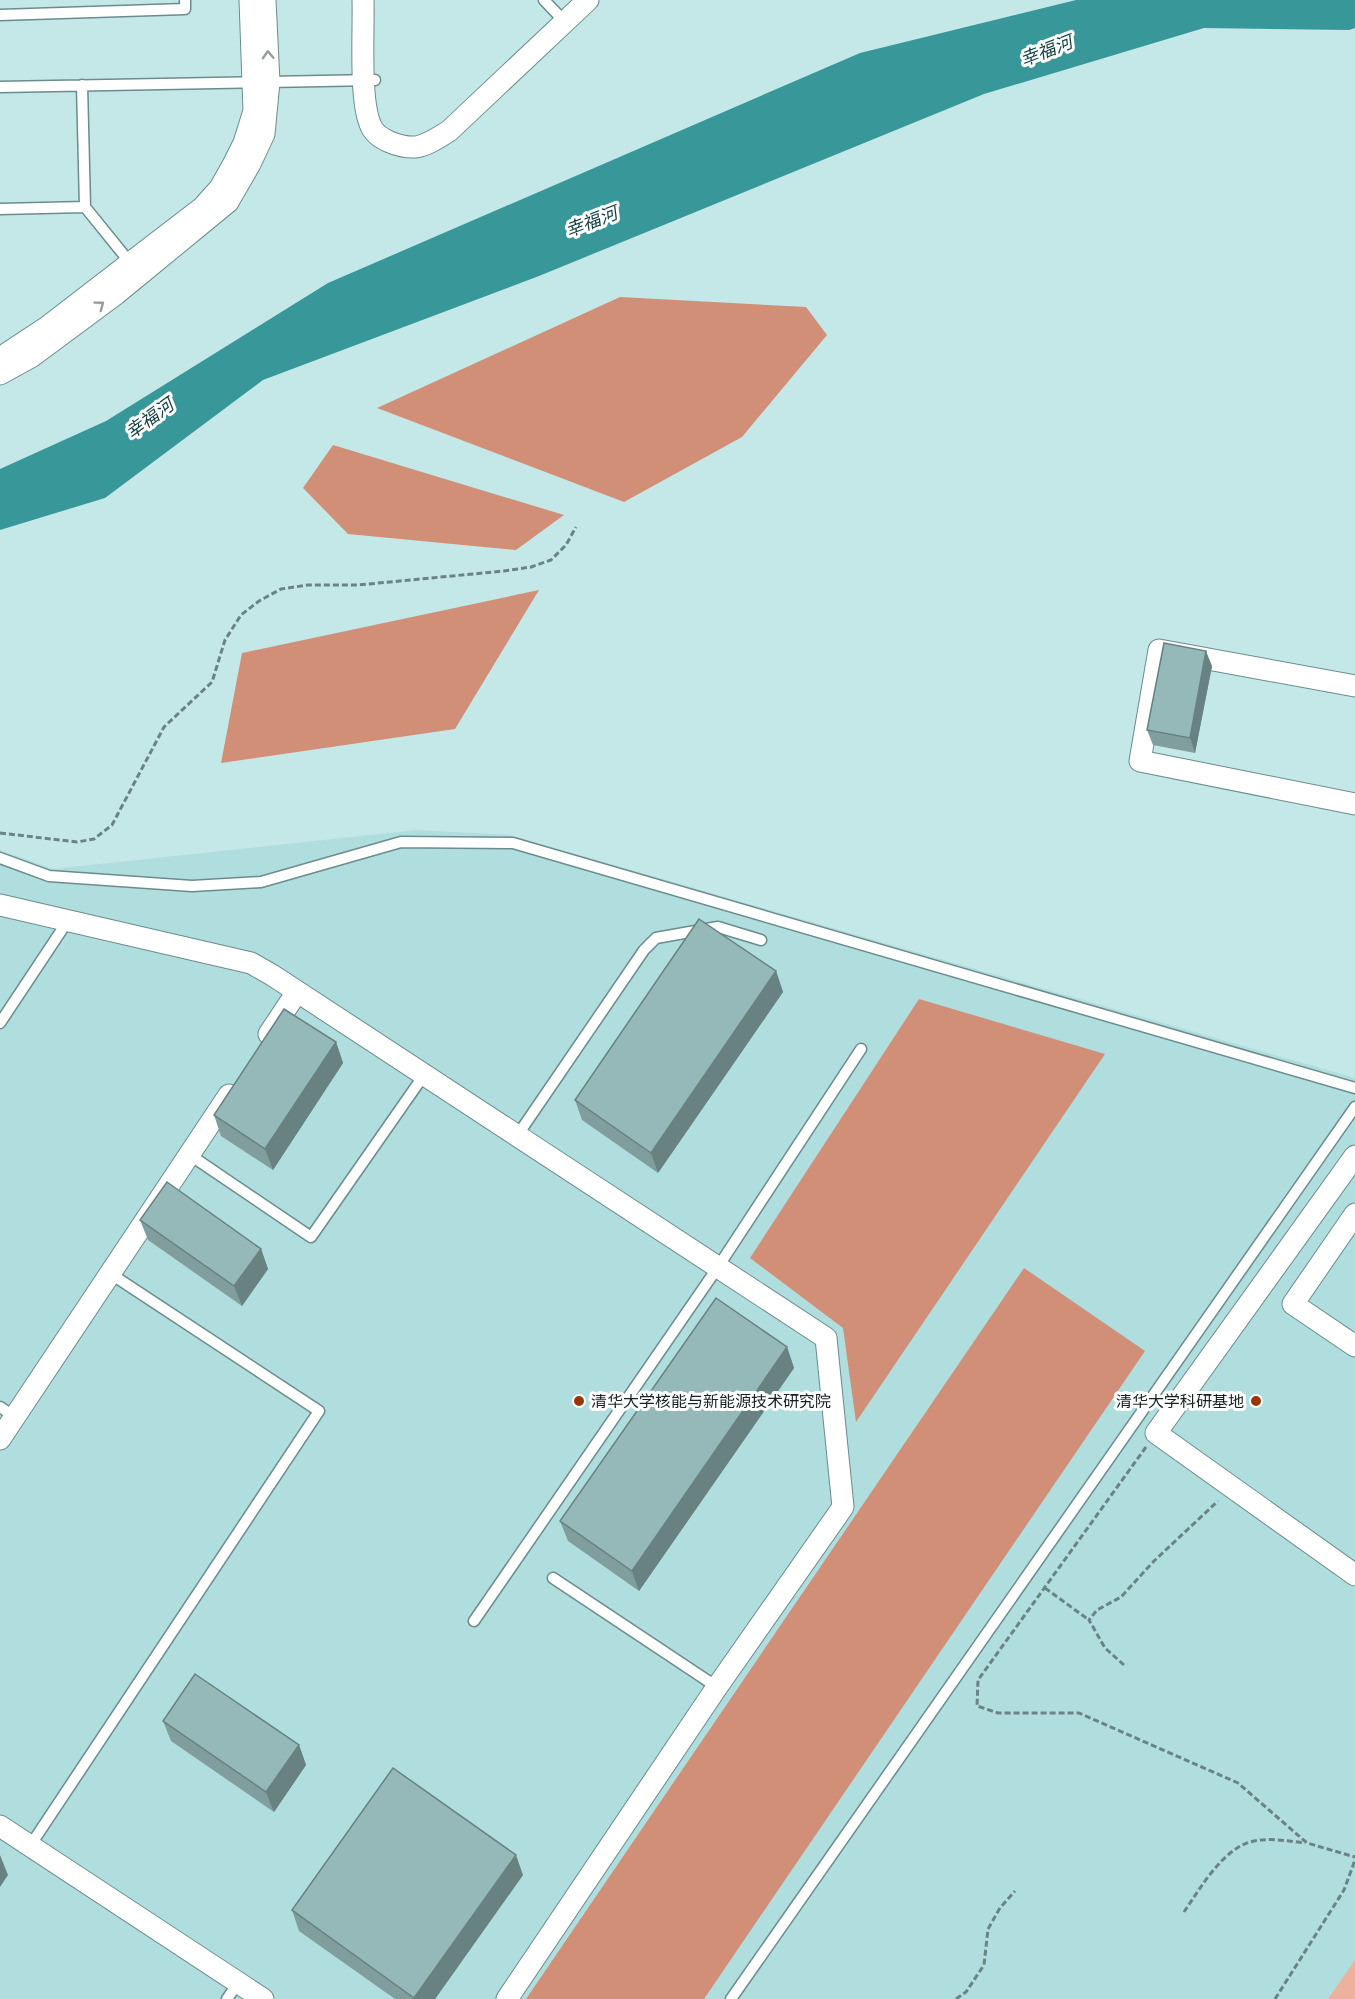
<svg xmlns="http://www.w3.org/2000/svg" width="1355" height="1999" viewBox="0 0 1355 1999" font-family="'Open Sans','Noto Sans SC',sans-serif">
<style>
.built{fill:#b0ddde}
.green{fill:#ecb29d}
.forest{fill:#d18f78}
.water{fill:#389899}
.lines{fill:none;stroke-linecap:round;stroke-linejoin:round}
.service-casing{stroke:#6b8c8c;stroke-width:13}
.minor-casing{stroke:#6b8c8c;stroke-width:23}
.path{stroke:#6a8383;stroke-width:3;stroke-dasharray:6 3;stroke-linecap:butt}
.service{stroke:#fff;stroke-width:10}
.minor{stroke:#fff;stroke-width:21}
.wall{fill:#809e9e}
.shaded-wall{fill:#688181}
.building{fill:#95b8b8;stroke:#688181;stroke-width:1.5}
.oneway{stroke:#959c9c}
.poi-dot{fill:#9b3508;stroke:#fff;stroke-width:2}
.labels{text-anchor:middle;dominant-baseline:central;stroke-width:6;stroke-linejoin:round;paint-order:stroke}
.poi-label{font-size:16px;fill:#142222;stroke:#fff;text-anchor:start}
.water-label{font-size:18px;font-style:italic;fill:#133f40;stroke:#fff}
</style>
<rect width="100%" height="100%" fill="#c4e8e8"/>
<path class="built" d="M416,830L509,835L1355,1078V1999H0V850L53,869Z"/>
<path class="green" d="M1355,1960V1999H1328Z"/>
<path class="forest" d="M620,297L806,307L827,335L742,437L624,502L377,408Z
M333,445L564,515L516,550L348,534L303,488Z
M539,590L455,729L221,763L242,653Z
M919,999L1105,1054L856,1422L843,1328L750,1258Z
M1024,1268L1145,1351L704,1999H526Z"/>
<path class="water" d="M1076,0H1355V28L1349,30L1204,28L984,94L539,276L263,380L105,498L0,530V469L106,421L328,283L860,53Z"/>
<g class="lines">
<g class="service-casing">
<path id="service" d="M544,0L564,21
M0,15L185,9V0
M82,85L85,207
M0,87L375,80
M0,209L85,207L132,265
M0,858L49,876L192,886L261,882L401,842L513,843L1355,1088
M0,1023L67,922
M517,1136L644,950L656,938L718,927L761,940
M190,1155L311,1237L424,1075
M0,1407L15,1417
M553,1578L717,1687
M474,1621L718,1267L861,1049
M30,1846L319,1411L111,1274
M227,1999L238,1983
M731,1999L1355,1107"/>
</g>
<g class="minor-casing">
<path id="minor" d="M363,0C364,30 359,101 371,126C377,140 401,148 416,147C428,145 439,137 449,131L588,0
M0,358L47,327L203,207L220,188L233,165L244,143L254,111L250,0
M0,374L31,357L116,294L228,202L250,164L264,134L269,82L265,0
M1355,686L1159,650L1140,761L1355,804
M0,905L251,963L272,975L826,1338L843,1507L717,1687L507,1999
M269,1034L297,992
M1355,1156L1156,1433L1355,1575
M1355,1214L1293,1304L1355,1346
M0,1439L229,1095
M0,1826L263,1999"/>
</g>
<path class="path" d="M0,833L77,842L94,839L112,825L164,727L212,682L225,640L241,615L259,601L281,589L308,585H358L504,571L531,567L551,560L566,545L576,527
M1146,1447L978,1680L977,1706L998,1713H1079L1238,1783L1307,1843L1355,1857
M1045,1588L1089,1620
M1124,1665L1105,1648L1089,1620L1097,1610L1121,1597L1154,1561L1218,1501
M1184,1912C1199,1890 1222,1850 1250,1842C1267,1837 1288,1841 1305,1843
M956,1999L966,1992L984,1965L988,1929L1000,1908L1015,1891
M1275,1999L1344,1890L1355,1860"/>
<use href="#service" class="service"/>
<use href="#minor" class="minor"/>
</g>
<path class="wall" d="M1212,666L1195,753L1153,745L1147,730Z
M776,971L783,992L658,1173L582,1120L575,1100Z
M336,1042L343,1063L273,1170L221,1136L214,1115Z
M140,1220L261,1249L268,1269L242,1306L148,1240Z
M787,1347L794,1368L639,1591L568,1541L560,1521Z
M163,1721L299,1745L306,1765L274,1812L171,1741Z
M523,1875L435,1999H395L299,1931L292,1910Z"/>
<path class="shaded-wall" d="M1206,651L1212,666L1195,753L1190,738Z
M776,971L783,992L658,1173L651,1153Z
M336,1042L343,1063L273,1170L265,1149Z
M261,1249L268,1269L242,1306L234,1286Z
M787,1347L794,1368L639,1591L632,1571Z
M299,1745L306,1765L274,1812L266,1792Z
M0,1855L8,1875L0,1887Z
M516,1855L523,1875L435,1999H415L414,1998Z"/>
<path class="building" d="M1164,643L1206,651L1190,738L1147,730Z
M699,919L776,971L651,1153L575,1100Z
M284,1009L336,1042L265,1149L214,1115Z
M167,1182L261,1249L234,1286L140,1220Z
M716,1298L787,1347L632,1571L560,1521Z
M195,1674L299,1745L266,1792L163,1721Z
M393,1768L516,1855L414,1998L292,1910Z"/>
<defs><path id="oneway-chevron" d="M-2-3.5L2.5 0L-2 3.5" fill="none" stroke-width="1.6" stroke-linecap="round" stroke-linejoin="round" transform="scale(1.5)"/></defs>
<g class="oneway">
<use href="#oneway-chevron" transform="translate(268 55) rotate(-93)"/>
<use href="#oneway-chevron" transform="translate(100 305) rotate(-37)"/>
</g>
<g class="poi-dot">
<circle cx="579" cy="1401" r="6"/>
<circle cx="1256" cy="1401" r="6"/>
</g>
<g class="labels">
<g class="poi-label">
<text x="591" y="1401">清华大学核能与新能源技术研究院</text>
<text x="1244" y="1401" text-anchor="end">清华大学科研基地</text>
</g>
<g class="water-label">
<text transform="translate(1046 50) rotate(-21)">幸福河</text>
<text transform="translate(591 221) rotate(-21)">幸福河</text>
<text transform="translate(149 418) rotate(-36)">幸福河</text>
</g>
</g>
</svg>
